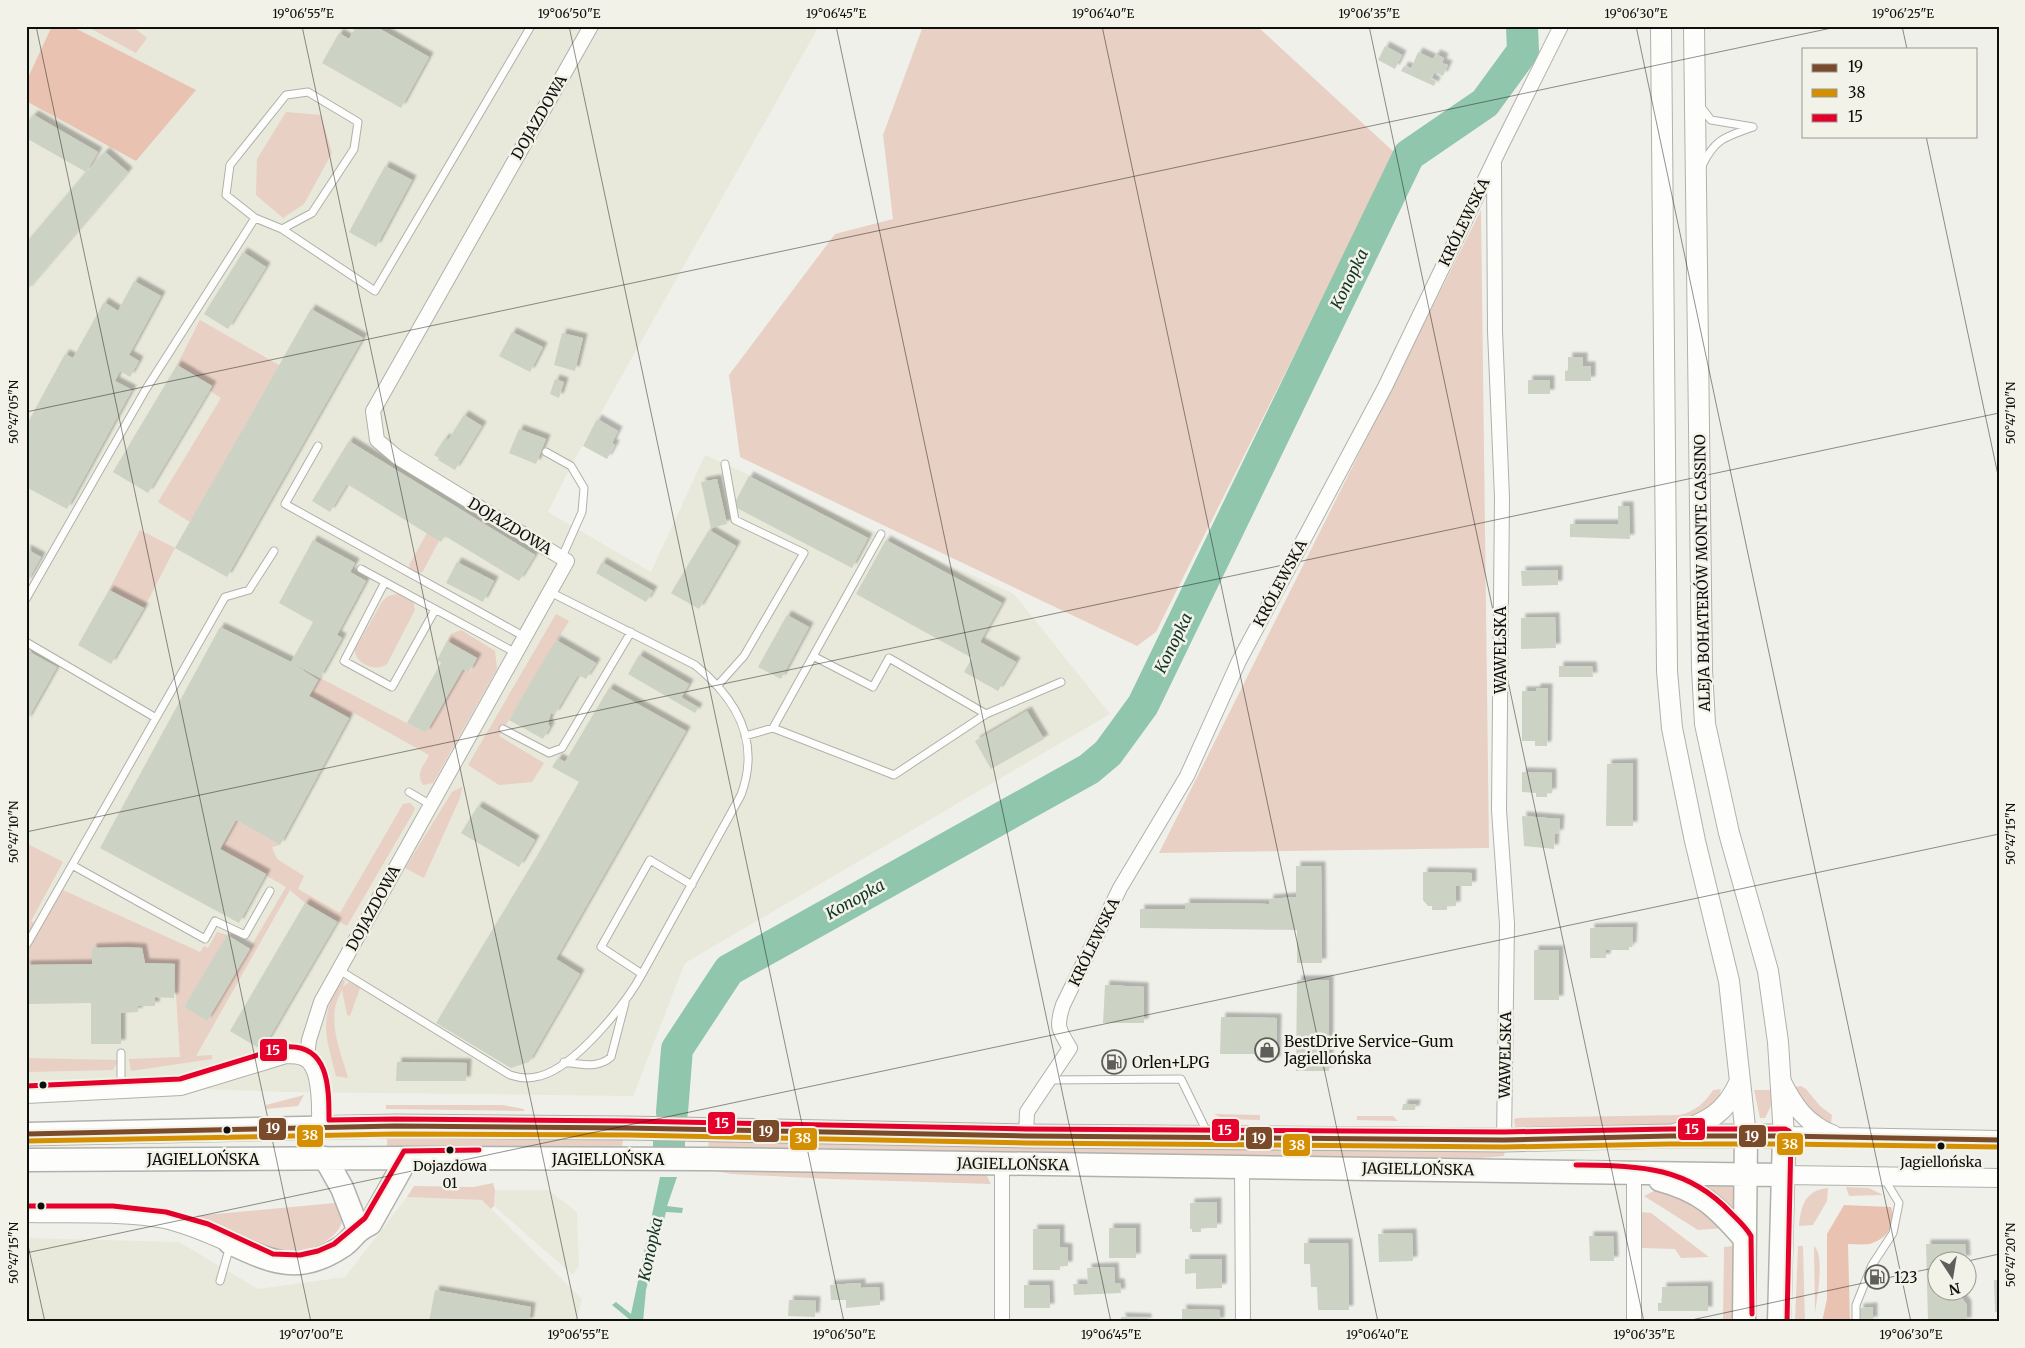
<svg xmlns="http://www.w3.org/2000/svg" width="2025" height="1348" viewBox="0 0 2025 1348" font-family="Merriweather,serif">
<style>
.built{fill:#e8e8db}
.green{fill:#e8d0c4}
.forest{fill:#e9c2b2}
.water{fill:#90c6ac}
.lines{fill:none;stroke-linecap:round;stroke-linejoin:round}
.river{stroke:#90c6ac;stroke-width:32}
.building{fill:#ccd3c4;filter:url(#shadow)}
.service-casing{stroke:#b0b0ac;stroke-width:9}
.minor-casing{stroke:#b0b0ac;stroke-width:16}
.tertiary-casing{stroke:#b0b0ac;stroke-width:20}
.secondary-casing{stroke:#b0b0ac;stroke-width:22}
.primary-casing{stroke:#b0b0ac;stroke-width:25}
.service{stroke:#fdfdfc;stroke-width:7}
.minor{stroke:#fdfdfc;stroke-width:14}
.tertiary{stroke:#fdfdfc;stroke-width:18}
.secondary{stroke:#fdfdfc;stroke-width:20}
.primary{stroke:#fdfdfc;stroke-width:22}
.bus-1-casing{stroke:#f3f2e8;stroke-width:9}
.bus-2-casing{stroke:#f3f2e8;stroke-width:9}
.bus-3-casing{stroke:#f3f2e8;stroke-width:9}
.bus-1{stroke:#7a4b2a;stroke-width:5}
.bus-2{stroke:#d48f02;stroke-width:5}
.bus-3{stroke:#e4002b;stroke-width:5}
.ticks{fill:none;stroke:#0f0f0c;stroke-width:1;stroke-opacity:0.45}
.bus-dot{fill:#0f0f0c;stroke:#f3f2e8;stroke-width:2}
.labels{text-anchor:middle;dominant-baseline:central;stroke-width:5;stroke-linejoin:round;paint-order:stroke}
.bus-label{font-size:14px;fill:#0f0f0c;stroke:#f3f2e8}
.street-label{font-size:15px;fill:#0f0f0c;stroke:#f3f2e8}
.poi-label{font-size:15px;fill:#0f0f0c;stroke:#f3f2e8;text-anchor:start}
.water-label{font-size:16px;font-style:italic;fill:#113526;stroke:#f3f2e8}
.line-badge{stroke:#f3f2e8;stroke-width:2}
.badge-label{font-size:14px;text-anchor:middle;font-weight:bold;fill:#fff}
.neatline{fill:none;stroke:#0f0f0c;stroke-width:2}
.ticks-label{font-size:12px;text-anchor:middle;fill:#0f0f0c}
</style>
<defs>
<filter id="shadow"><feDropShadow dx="4.5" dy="-4.5" stdDeviation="1" flood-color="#0004"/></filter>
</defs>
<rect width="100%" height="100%" fill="#f0f0eb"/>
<path class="built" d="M26,26H819L571,466L548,512L651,572L705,455L1014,594L1110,714L685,963L633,1096L288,1092L26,1083Z
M495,1190H548L577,1212L579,1265L573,1275L494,1206Z
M407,1197L482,1200L582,1299L576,1322H26V1238L179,1242L258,1289L345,1277Z"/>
<path class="green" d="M86,26H132L147,38L136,53Z
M923,26H1257L1395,153L1156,632L1137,646L740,457L729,375L835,234L893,219L883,135Z
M286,112L321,115L332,153L304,204L283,218L256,195L257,159Z
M1481,210L1489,848L1159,853Z
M200,320L279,365L190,522L158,502L221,398L209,390L212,386L177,365Z
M140,530L175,548L144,608L109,590Z
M427,533L439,541L423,571L417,575L411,572L409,565Z
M402,593L413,600L415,610L387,664C376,673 354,663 355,649L382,602L388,596Z
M556,614L569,621L499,736L544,763L532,782L499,785L468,765Z
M461,630L495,651L497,669L433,783L423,785C415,773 424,766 429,755L352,712L349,718L309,696L320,678L426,733L463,669L470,672L477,658L447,641L451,634Z
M462,787L460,798L424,878L405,868L452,792Z
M410,803L415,808L413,813L347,926L305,903L290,890L196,1056L212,1055V1059L131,1071L129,1059L180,1057L174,964L145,963L142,948H92V964L26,965V843L63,862L31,921L41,926L63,890L200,952L204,946L208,948L217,932L227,935L184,1007L207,1021L286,887L220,849L236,820L280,845L272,847L277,859L304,876L298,889L340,913L403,804Z
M341,979L345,981L343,987L349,982L360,988L350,1016L347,1015L342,990C325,1019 340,1048 348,1078L336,1076C325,1035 319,1018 341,979Z
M26,1058L118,1060L113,1070L26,1072Z
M1801,1086L1806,1089L1820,1106L1832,1115L1831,1123C1812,1121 1803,1103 1795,1087Z
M1721,1089L1719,1099L1711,1110L1680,1125L1519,1130L1515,1127L1514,1119L1517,1118L1680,1115C1695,1111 1705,1103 1713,1090Z
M1754,1090H1775L1770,1108L1765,1118H1760Z
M304,1095L298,1106L266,1109V1105Z
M386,1105H503L524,1109V1111L386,1109Z
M1214,1114L1260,1115V1120L1224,1119Z
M1357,1116H1393L1398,1121L1357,1120Z
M387,1136L623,1138L622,1149L387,1148Z
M709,1139L1505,1149L1504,1156L1458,1160L708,1151Z
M711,1170L986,1174L991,1184L830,1179L732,1174Z
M493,1183L495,1190L494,1206L491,1209L482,1200L407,1197L414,1186L474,1187Z
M1736,1183L1735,1215L1701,1185Z
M1846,1187L1869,1188L1883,1195L1849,1196Z
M1828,1188L1827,1201L1813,1225L1799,1226C1801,1206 1805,1190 1828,1188Z
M1654,1191L1672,1192L1684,1196L1725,1228L1698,1230L1644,1196Z
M338,1197C344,1214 346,1226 330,1238C288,1271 236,1234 194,1216L335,1203Z
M1641,1212L1651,1213L1709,1257L1681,1258L1675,1249L1641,1248Z
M1733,1246C1740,1270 1736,1298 1731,1322H1723L1724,1247Z
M1798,1246H1803L1805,1322H1795Z
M1814,1246C1825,1255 1817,1299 1815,1313Z"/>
<path class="forest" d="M52,26H71L196,90L136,161L26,101V82Z
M1844,1205L1891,1207C1897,1224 1887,1240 1869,1244C1862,1245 1855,1244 1848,1244L1850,1322H1822L1827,1299V1234Z"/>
<path class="water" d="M660,1177H677L667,1206L683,1208L682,1213L666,1212L646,1290L643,1322H629V1319L612,1305L616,1302L631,1314Z"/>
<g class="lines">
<path class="river" d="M672,1112L677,1049L729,970L1089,769L1108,753L1143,705L1409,155L1485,103L1523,51L1522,26
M669,1147V1141"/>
</g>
<path class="building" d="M356,26H375L429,57L401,108L322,63L339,33L349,39Z
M1385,46L1402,55L1395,69L1378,60Z
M1418,52L1433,59L1436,54L1444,58L1442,63L1448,65L1443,76L1435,72L1431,79L1436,81L1434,86L1401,71L1404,66L1411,69Z
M34,115L98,152L86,172L105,152L128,172L26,291V243L86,172L26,138V123Z
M385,166L412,180L376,247L349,232Z
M243,252L266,267L228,329L204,314Z
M134,281L161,296L129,355L139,361L130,377L120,371L115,381L132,390L67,509L26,487V426L65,354L73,358L104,302L118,311Z
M311,309L363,338L227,577L175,548Z
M512,332L543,347L530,372L499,356Z
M562,333L583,338L575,371L554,365Z
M1568,357H1583V366H1591V381H1565V371L1568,370Z
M177,365L212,386L148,493L113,472Z
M555,379L564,382L559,398L550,394Z
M1528,380H1550V394H1528Z
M464,415L482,426L455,470L438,460L439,458L434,455L445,438L448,440Z
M597,419L618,431L612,443L615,445L607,459L583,446Z
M519,429L546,439L536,464L509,453Z
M349,441L535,555L519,581L445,536L441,542L439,541L347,484L330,512L312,501Z
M749,476L868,538L852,568L733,506Z
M717,479L727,524L711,528L701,482Z
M1618,506H1629L1630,539L1570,537V524H1618Z
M709,530L736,546L699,609L671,593Z
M313,540L355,563L350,572L366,581L337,635L342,638L320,678L292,663L318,680L309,696L349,718L280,845L236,820L220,849L266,874L239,923L100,848L220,627L291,662L313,622L279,603Z
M886,540L1002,603L980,642L1016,662L998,691L964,672L972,658L856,594Z
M26,549L41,557L26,584Z
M457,562L494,581L483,602L446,583Z
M602,562L653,591L646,602L596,573Z
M1558,570V585L1522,586L1521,571Z
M109,590L144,608L111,664L78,645Z
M787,615L809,627L781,679L758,667Z
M1555,617L1556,648L1521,649V618Z
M556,640L596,663L586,679L578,675L555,714L551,713L548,723L550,727L543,739L509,720Z
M447,641L477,658L469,672L463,669L426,733L407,723L441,663L437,660Z
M26,650L57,667L26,722Z
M639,655L689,684L681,698L698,708L695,713L628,674Z
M1559,666H1592L1593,677H1559Z
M609,688L686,731L556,959L580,974L529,1062L511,1068L436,1023L537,856L579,782L552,767L558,758L565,762Z
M1536,688H1548L1547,746H1535V741H1522V691H1536Z
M1027,711L1044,739L991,769L975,741Z
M1633,763V826H1606L1607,764Z
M1522,772L1552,773V793H1547V797H1536V793L1522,792Z
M478,806L535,840L519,867L461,833Z
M1522,816L1560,819L1559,834H1555L1554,849L1524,846Z
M1296,866H1321L1322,963H1297V930L1140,928V909H1185V903L1269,904V899L1296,897Z
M1423,872L1472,873V886H1456V906H1447V910H1432V906H1428L1423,900Z
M305,903L337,922L262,1050L230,1031Z
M1633,927L1632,947H1629V950H1606V958H1590V928Z
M227,935L250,949L207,1021L184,1007Z
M125,947L142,948L145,963L175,964L174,998L155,997V1006H138V1012L121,1013V1044H91V1003L26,1004V965L92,964V948Z
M1534,950H1559V1000H1534Z
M1297,980H1329V1071H1296Z
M1105,985L1144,987V1023H1103Z
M1221,1017L1277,1018L1276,1061H1257V1054H1220Z
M397,1062L467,1063L466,1081H396Z
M1403,1104H1416L1415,1110H1402Z
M1217,1202V1228H1201V1232H1192V1229H1190V1203Z
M1109,1228H1136V1258H1109Z
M1033,1229H1060V1247L1068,1248V1266H1060V1270H1033Z
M1412,1233L1413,1261L1379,1262L1378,1234Z
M1589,1236H1613L1614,1261H1590Z
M1304,1243H1348L1349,1310H1318L1317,1287H1311L1310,1264H1304Z
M1926,1244H1965L1966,1260H1938V1290H1956L1967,1305V1322H1928Z
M1185,1259H1222V1288L1196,1289V1273L1185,1274Z
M1114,1267L1115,1283H1120L1121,1293L1074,1295L1073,1284H1088L1087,1268Z
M1994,1280H1999V1312H1995Z
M861,1283V1288L879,1287L880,1305L846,1308V1300H831L830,1285Z
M1024,1285H1049L1050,1308H1024Z
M1708,1286V1311H1658V1303H1662V1287Z
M435,1290L531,1307L529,1322H429Z
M789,1300L816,1301L815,1317L788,1316Z
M1873,1307V1321L1859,1322V1308Z
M1182,1309L1220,1310V1322H1182Z
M1121,1317L1147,1318V1322H1122Z"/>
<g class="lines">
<g class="service-casing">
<path id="service" d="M308,92L358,122L354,149L312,213L282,229L255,218L226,195L230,165L286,95Z
M1701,107L1711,120L1753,127
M1702,166C1715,138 1726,137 1753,127
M282,229L375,291L531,26
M318,446L285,504L525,637
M546,452L571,466L584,488L582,512L562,557
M361,569L516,653
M385,582L344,661L392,687L435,610
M26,599L146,389L255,218
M26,642L156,718L225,597L249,590L274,551
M813,656L873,687L889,658L986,714L1061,682
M718,685L744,656L804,553L735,520L725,464
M773,728L894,775L986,714
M503,729L549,753L562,748L631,632
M745,736L773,728L881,534
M409,792L431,805
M72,865L205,939L215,921L245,935L270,891
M27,944L156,718
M339,970L510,1075C519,1078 530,1079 540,1076C575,1067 625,1005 642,974L741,795C761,741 737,699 695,665L550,592
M642,974L601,947L650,860L692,885
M121,1053V1089
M564,1062C580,1064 598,1069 611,1057L625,1003
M1048,1080L1181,1079L1208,1134
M220,1281L230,1246
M1856,1322V1305L1872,1265L1893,1233L1899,1203L1884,1178"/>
</g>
<g class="minor-casing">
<path id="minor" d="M1494,164L1495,331L1502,497L1499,810L1507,924L1504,1140
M307,1057L309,1040L321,1002L567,561L397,457L377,440L373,411L591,26
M1026,1136L1027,1112L1070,1048C1058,1029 1056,1026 1063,1005L1120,888L1187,776L1239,661L1385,387L1502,144L1561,26
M1002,1163V1322
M1242,1167L1243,1322
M1634,1173V1322"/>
</g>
<g class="tertiary-casing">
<path id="tertiary" d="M1781,1080C1794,1106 1806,1124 1834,1135
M26,1094L181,1086L286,1054C293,1054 299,1054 305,1057C324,1066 321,1110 321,1128
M1784,1136L1999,1140
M1783,1175L1999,1178
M26,1213C69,1214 125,1211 165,1219C187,1224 210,1234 230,1243"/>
</g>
<g class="secondary-casing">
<path id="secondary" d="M1661,26L1667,671L1672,728L1695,841L1729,981L1746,1136
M1694,26L1702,669L1705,724L1729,833L1768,971L1778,1042L1784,1136
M1675,1134C1707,1122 1726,1114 1740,1081"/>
</g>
<g class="primary-casing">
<path id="primary" d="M26,1134L396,1126L628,1128L1026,1136L1504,1140L1670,1136H1784L1779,1322
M325,1158L342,1188L358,1229
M26,1160L407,1158L706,1159L1783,1175
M1660,1180C1701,1191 1717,1207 1744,1238
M230,1243C273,1263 300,1275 343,1246C354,1238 354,1231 370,1224L407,1158
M1744,1322L1746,1136"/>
</g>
<use href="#service" class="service"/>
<use href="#minor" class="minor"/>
<use href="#tertiary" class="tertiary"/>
<use href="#secondary" class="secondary"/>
<use href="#primary" class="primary"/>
<g class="bus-1-casing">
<path id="bus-1" d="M26,1134L396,1126L628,1128L1026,1136L1504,1140L1670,1136H1784L1999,1140"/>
</g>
<g class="bus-2-casing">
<path id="bus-2" d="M26,1141L396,1134L628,1135L1026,1143L1504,1147L1670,1144H1784L1999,1147"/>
</g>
<g class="bus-3-casing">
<path id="bus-3" d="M26,1086L180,1079L284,1047C329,1043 329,1087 329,1120L396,1119L628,1121L1026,1129L1504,1132L1670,1129H1785L1789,1131L1791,1136L1787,1322
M1576,1165C1638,1166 1686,1165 1731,1213C1738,1220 1746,1227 1751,1236L1752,1314
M26,1206H113L166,1212L208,1224L273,1254L300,1255L318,1251L334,1244L365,1218L404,1151L479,1150"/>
</g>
<use href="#bus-1" class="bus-1"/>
<use href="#bus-2" class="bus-2"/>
<use href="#bus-3" class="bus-3"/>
</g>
<path class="ticks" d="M36,26L311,1322M302,26L578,1322M569,26L844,1322M836,26L1111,1322M1102,26L1378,1322M1369,26L1644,1322M1636,26L1911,1322M1902,26L1907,49M1926,136L1999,480M26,412L1841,26M26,832L1999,413M26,1236L45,1322M26,1253L1999,834M1968,1261L1999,1254M1682,1322L1938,1267"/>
<defs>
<g id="shop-ring" transform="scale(1.25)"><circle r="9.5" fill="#f3f2e8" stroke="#5e5e5a" stroke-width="1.5"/><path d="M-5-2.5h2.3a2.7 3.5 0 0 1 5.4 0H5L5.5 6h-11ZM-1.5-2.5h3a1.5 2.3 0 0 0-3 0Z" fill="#5e5e5a"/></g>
<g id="fuel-ring" transform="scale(1.25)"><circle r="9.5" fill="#f3f2e8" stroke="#5e5e5a" stroke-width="1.5"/><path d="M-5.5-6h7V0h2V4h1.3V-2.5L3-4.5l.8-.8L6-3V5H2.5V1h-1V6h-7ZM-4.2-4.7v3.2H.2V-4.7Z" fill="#5e5e5a"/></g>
</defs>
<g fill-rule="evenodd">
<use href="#shop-ring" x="1267" y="1050"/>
<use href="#fuel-ring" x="1114" y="1062"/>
<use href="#fuel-ring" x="1877" y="1277"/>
</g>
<g class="bus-dot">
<circle cx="43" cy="1085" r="4.5"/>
<circle cx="227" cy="1130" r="4.5"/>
<circle cx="1941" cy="1146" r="4.5"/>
<circle cx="450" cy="1150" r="4.5"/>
<circle cx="41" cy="1206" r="4.5"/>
</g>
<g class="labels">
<g class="bus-label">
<text x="1941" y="1162">Jagiellońska</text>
<text x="450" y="1166">Dojazdowa<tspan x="450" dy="17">01</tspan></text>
</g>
<g class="street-label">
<text transform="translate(539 117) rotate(-60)">DOJAZDOWA</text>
<text transform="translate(1464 222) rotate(-64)">KRÓLEWSKA</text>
<text transform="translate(510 526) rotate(31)">DOJAZDOWA</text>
<text transform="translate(1702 573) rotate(-91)">ALEJA BOHATERÓW MONTE CASSINO</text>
<text transform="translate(1280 583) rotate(-62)">KRÓLEWSKA</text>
<text transform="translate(1500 650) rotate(-90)">WAWELSKA</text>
<text transform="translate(373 908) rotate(-61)">DOJAZDOWA</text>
<text transform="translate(1094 942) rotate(-64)">KRÓLEWSKA</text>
<text transform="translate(1505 1055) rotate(-89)">WAWELSKA</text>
<text x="203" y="1159">JAGIELLOŃSKA</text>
<text x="608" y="1159">JAGIELLOŃSKA</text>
<text transform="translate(1013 1164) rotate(1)">JAGIELLOŃSKA</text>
<text transform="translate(1418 1169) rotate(1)">JAGIELLOŃSKA</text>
</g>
<g class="poi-label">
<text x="1284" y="1041">BestDrive Service-Gum<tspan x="1284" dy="17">Jagiellońska</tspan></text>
<text x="1132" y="1062">Orlen+LPG</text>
<text x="1894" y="1277">123</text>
</g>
<g class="water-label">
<text transform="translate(1349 279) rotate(-64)">Konopka</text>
<text transform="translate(1173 643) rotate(-64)">Konopka</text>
<text transform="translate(855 899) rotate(-29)">Konopka</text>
<text transform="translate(650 1249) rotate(-78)">Konopka</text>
</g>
</g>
<g class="line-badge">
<rect x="259" y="1038" width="29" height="24" rx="5" fill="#e4002b"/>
<rect x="707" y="1111" width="29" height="24" rx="5" fill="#e4002b"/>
<rect x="258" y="1117" width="29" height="24" rx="5" fill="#7a4b2a"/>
<rect x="1677" y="1117" width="29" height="24" rx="5" fill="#e4002b"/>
<rect x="1211" y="1118" width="29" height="24" rx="5" fill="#e4002b"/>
<rect x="752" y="1119" width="28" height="24" rx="5" fill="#7a4b2a"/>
<rect x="296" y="1124" width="28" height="24" rx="5" fill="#d48f02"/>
<rect x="1738" y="1124" width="29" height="24" rx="5" fill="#7a4b2a"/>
<rect x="1245" y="1126" width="28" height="24" rx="5" fill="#7a4b2a"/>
<rect x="789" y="1127" width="29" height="24" rx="5" fill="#d48f02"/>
<rect x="1776" y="1132" width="28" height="24" rx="5" fill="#d48f02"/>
<rect x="1282" y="1133" width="29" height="24" rx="5" fill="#d48f02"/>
</g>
<g class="badge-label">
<text x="273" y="1055">15</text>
<text x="722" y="1128">15</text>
<text x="273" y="1133">19</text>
<text x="1692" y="1134">15</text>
<text x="1225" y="1135">15</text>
<text x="766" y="1136">19</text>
<text x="310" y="1140">38</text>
<text x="1752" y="1141">19</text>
<text x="1259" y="1143">19</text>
<text x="803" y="1143">38</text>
<text x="1790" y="1149">38</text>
<text x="1297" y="1150">38</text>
</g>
<rect width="2025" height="1348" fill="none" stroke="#f3f2e8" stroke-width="55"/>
<rect x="1802" y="48" width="175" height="90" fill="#f3f2e8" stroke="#989790"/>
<rect x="1812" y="64" width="25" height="8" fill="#7a4b2a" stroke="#989790"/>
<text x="1848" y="72" font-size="15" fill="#0f0f0c">19</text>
<rect x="1812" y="89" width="25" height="8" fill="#d48f02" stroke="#989790"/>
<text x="1848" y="98" font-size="15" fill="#0f0f0c">38</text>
<rect x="1812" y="114" width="25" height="8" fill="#e4002b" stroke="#989790"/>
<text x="1848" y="122" font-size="15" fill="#0f0f0c">15</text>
<g transform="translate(1952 1276) rotate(168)"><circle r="24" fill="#f3f2e8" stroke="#989790"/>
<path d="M0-4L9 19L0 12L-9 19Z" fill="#5e5e5a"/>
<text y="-8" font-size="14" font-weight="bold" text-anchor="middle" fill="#0f0f0c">N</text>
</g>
<rect x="28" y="28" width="1970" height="1292" class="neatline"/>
<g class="ticks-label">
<text x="303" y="18">19°06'55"E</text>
<text x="569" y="18">19°06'50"E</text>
<text x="836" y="18">19°06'45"E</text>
<text x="1103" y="18">19°06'40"E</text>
<text x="1369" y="18">19°06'35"E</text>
<text x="1636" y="18">19°06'30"E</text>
<text x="1903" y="18">19°06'25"E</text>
<text transform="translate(14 412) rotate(-90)" y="4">50°47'05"N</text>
<text transform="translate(2011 413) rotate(-90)" y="4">50°47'10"N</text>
<text transform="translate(14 832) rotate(-90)" y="4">50°47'10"N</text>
<text transform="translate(2011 834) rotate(-90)" y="4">50°47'15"N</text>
<text transform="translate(14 1253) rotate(-90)" y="4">50°47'15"N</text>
<text transform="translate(2011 1255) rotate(-90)" y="4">50°47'20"N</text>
<text x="311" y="1339">19°07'00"E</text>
<text x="578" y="1339">19°06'55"E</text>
<text x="844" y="1339">19°06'50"E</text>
<text x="1111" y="1339">19°06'45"E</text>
<text x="1377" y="1339">19°06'40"E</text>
<text x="1644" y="1339">19°06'35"E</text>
<text x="1911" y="1339">19°06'30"E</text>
</g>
</svg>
